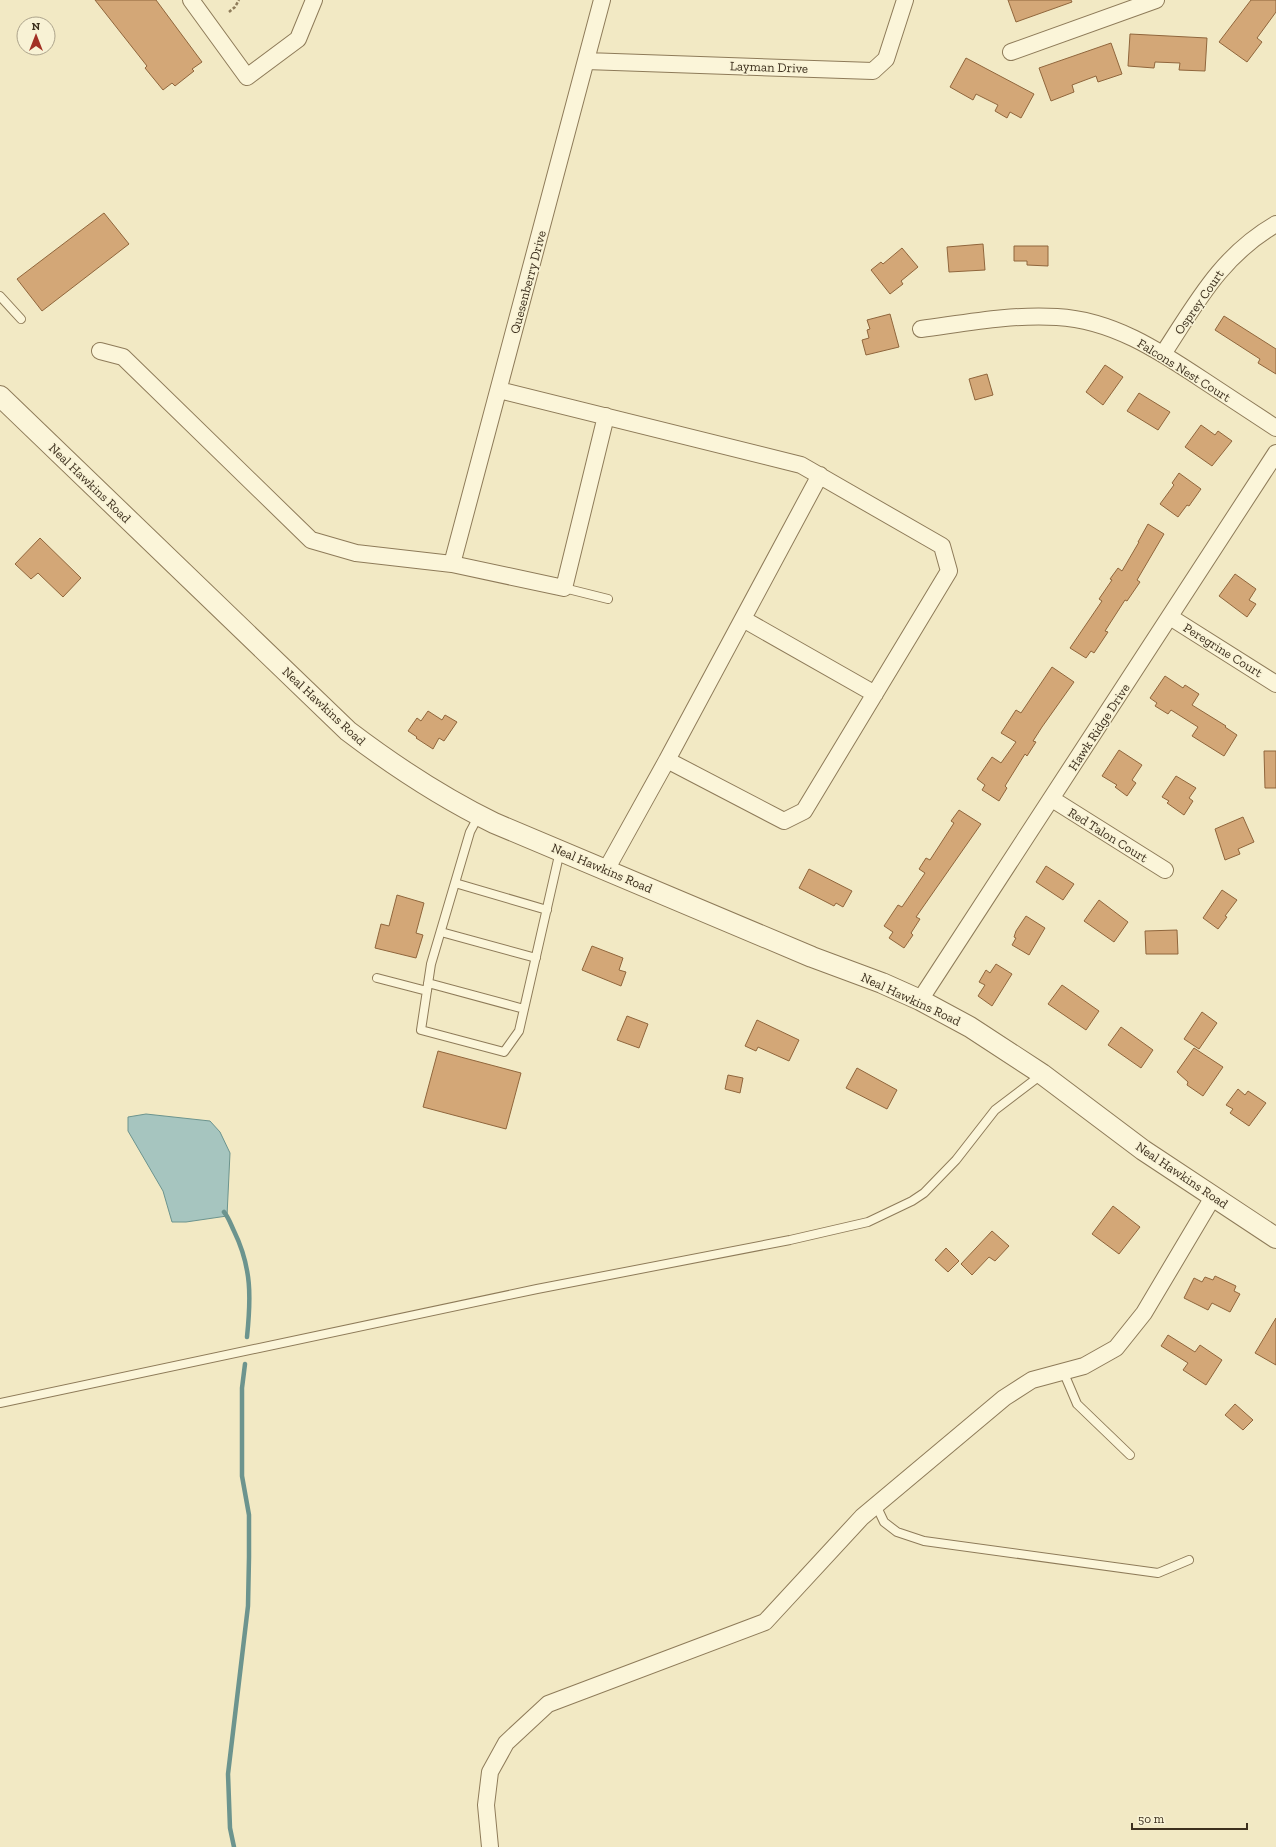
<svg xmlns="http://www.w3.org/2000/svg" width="1276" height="1847" viewBox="0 0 1276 1847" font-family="'Zilla Slab',serif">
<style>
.water{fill:#a6c5bf;stroke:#6c948e}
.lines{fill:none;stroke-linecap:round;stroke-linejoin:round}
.stream{stroke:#6c948e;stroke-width:4.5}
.building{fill:#d3a777;stroke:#90663c}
.service-casing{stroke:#8e7b59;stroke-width:10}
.minor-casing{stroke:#8e7b59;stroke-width:18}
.tertiary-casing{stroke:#8e7b59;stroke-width:22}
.path{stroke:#8e7b59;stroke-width:2.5;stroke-dasharray:3 2;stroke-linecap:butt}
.service{stroke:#fbf5d9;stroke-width:8}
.minor{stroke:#fbf5d9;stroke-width:16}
.tertiary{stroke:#fbf5d9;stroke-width:20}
.labels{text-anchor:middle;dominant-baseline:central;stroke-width:3;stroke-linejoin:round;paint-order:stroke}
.street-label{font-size:13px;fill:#3d301e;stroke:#f8f2d5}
</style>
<rect width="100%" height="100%" fill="#f2e9c4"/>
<path class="water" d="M146,1114L210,1121L220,1132L230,1153L227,1216L186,1222H172L163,1191L128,1131V1117Z"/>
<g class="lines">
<path class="stream" d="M224,1212C229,1218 231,1225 234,1231C252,1268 251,1298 247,1337
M234,1847L230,1828L228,1774L248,1606L249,1557V1515L242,1476V1388L245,1364"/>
</g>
<path class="building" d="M95,0H156L202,62L192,69L194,71L175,86L172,83L163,90L145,68L147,66Z
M1008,0H1071L1072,2L1016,22Z
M1251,0H1276V12L1257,38L1262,42L1247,62L1219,42Z
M1130,34L1207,38L1205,71L1179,70L1180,63L1155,62L1154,68L1128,66Z
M1111,43L1122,74L1098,82L1096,76L1072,85L1074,92L1051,101L1039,68Z
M966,58L1034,94L1021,118L1010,112L1007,118L995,111L998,105L976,94L973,100L950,87Z
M104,213L129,244L42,311L17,279Z
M983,244L985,270L949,272L947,247Z
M1014,246H1048V266L1027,265V261H1014Z
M902,248L918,267L901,281L903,284L890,294L871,270L881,262L883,264Z
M890,314L899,347L866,355L862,340L869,338L867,330L870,329L867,320Z
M1224,316L1276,349V374L1258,363L1260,359L1215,330Z
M1105,365L1123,377L1103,405L1086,392Z
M987,374L993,395L975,400L969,379Z
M1139,393L1170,412L1158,430L1127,411Z
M1201,425L1215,435L1218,431L1232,441L1212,466L1185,447Z
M1179,473L1201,489L1189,506L1187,505L1178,517L1160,504L1174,485L1172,483Z
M1148,524L1164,534L1137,580L1140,582L1127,601L1125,600L1105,631L1108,632L1094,653L1091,651L1086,658L1070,648L1102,601L1099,599L1112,580L1110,579L1118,568L1122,571L1139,542H1138Z
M40,538L81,578L63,597L38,573L31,579L15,564Z
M1235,574L1256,589L1249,600L1256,604L1247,617L1219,596Z
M1052,667L1074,682L1042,727L1033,741L1036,742L1027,756L1025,754L1005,786L1007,788L999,801L982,790L985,785L977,779L992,757L1001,763L1016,742L1001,733L1016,710L1021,713Z
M1165,676L1183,688L1185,685L1199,694L1192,705L1226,726L1225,727L1237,735L1224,756L1192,736L1198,727L1171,710L1168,714L1155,706L1157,703L1150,698Z
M428,711L442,720L445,715L457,722L444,741L439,738L433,749L416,738L417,737L408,731L417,718L421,721Z
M1119,750L1142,765L1132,780L1136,783L1127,796L1115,787L1117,785L1102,776Z
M1264,751H1276V788H1265Z
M1176,776L1196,788L1189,798L1193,801L1184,815L1167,803L1169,801L1162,797Z
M959,810L981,824L916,917L920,919L911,933L913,935L904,948L889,938L893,932L884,926L898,905L902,907L925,873L919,869L926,858L930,860L954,823L951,821Z
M1243,817L1254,842L1238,849L1240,854L1225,860L1215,829Z
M1046,866L1074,884L1063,900L1036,882Z
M809,869L852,891L843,907L836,903L834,906L799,888Z
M1222,890L1237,900L1225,916L1227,917L1218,929L1203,918Z
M397,895L424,903L416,933L423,935L416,958L375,948L381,924L389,926Z
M1099,900L1128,922L1114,942L1084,921Z
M1026,916L1045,928L1029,955L1012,945L1016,938L1014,937L1016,931Z
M1177,930L1178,954H1146L1145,931Z
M592,946L623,958L619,970L626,972L621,986L582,970Z
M996,964L1012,974L992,1006L978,996L985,985L979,982L986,970L990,973Z
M1062,985L1099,1011L1086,1030L1048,1004Z
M1202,1012L1217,1023L1199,1049L1184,1039Z
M627,1016L648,1024L639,1048L617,1040Z
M757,1020L799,1040L789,1061L758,1047L756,1051L745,1046Z
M1121,1027L1153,1050L1141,1068L1108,1045Z
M1194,1048L1223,1067L1203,1096L1187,1085L1188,1082L1177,1072Z
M438,1051L521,1073L506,1129L423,1107Z
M857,1068L897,1090L887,1109L846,1088Z
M728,1075L743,1078L740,1093L725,1089Z
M1238,1089L1245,1095L1248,1091L1266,1103L1249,1126L1230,1113L1233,1109L1226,1105Z
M1113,1206L1140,1227L1119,1254L1092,1234Z
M992,1231L1009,1246L995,1261L989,1257L972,1275L961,1264Z
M946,1248L959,1261L948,1272L935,1260Z
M1215,1276L1236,1286L1234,1291L1240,1294L1230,1312L1212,1303L1208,1310L1184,1298L1194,1278L1202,1282L1205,1277L1213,1280Z
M1276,1318V1365L1255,1353Z
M1168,1335L1195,1352L1200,1345L1222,1360L1206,1385L1183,1370L1188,1363L1161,1346Z
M1235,1404L1253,1420L1243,1430L1225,1415Z"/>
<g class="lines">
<g class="service-casing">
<path id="service" d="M0,296L21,319
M564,588L608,599
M479,815L470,832L431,964L421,1030L504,1052L519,1031L560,851
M455,883L547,910
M441,932L536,958
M377,978L427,991
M428,983L524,1009
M1063,1371L1077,1404L1130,1455
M0,1403L537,1289L790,1240L868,1222L912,1201L924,1193L956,1160L995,1110L1041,1075
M876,1505L884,1522L897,1532L924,1541L1158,1573L1189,1560"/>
</g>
<g class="minor-casing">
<path id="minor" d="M191,0L247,77L298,39L314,0
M1011,52L1156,0
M586,61L873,71L886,59L905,0
M921,329C966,323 1012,314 1057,317C1112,320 1158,350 1203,380C1227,396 1252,412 1276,428
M100,351L123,357L311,540L356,553L452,564L564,588L606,416
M1163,354C1197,302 1221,256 1276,224
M499,390L801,465L942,546L949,571L804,811L784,821L667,760L606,870
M452,564L602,0
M1170,617L1276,684
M743,619L875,694
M667,760L820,475
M1052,799L1165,870
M920,1000L1276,453
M490,1847L486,1805L490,1772L506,1743L548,1704L765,1622L862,1517L1004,1398L1032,1380L1084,1366L1116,1348L1144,1313L1213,1197"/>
</g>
<g class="tertiary-casing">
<path id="tertiary" d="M0,396L348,731C394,766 441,797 494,823L812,957L882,983L920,1000L970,1027L1042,1074L1143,1150L1276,1238"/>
</g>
<path class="path" d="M229,12L235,7L239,0"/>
<use href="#service" class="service"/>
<use href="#minor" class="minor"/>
<use href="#tertiary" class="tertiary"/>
</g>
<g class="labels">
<g class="street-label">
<text transform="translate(769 67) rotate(2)">Layman Drive</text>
<text transform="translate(528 282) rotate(-75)">Quesenberry Drive</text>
<text transform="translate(1199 302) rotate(-55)">Osprey Court</text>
<text transform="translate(1184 370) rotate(32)">Falcons Nest Court</text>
<text transform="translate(90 483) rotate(44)">Neal Hawkins Road</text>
<text transform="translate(1223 650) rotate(32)">Peregrine Court</text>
<text transform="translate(324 706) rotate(43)">Neal Hawkins Road</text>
<text transform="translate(1099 727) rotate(-57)">Hawk Ridge Drive</text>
<text transform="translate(1108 835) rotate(32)">Red Talon Court</text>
<text transform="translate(602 868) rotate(23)">Neal Hawkins Road</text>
<text transform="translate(911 999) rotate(25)">Neal Hawkins Road</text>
<text transform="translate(1182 1175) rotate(34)">Neal Hawkins Road</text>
</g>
</g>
<g transform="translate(36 36)"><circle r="19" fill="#f8f2d5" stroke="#ada48c"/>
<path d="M0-3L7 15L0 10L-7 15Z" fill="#a23024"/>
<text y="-6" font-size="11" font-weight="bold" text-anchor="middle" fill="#3d301e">N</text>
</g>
<path d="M1132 1823v6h115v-6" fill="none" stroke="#3d301e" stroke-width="2"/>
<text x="1138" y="1823" font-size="12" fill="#3d301e" stroke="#f8f2d5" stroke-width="3" paint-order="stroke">50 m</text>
</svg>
